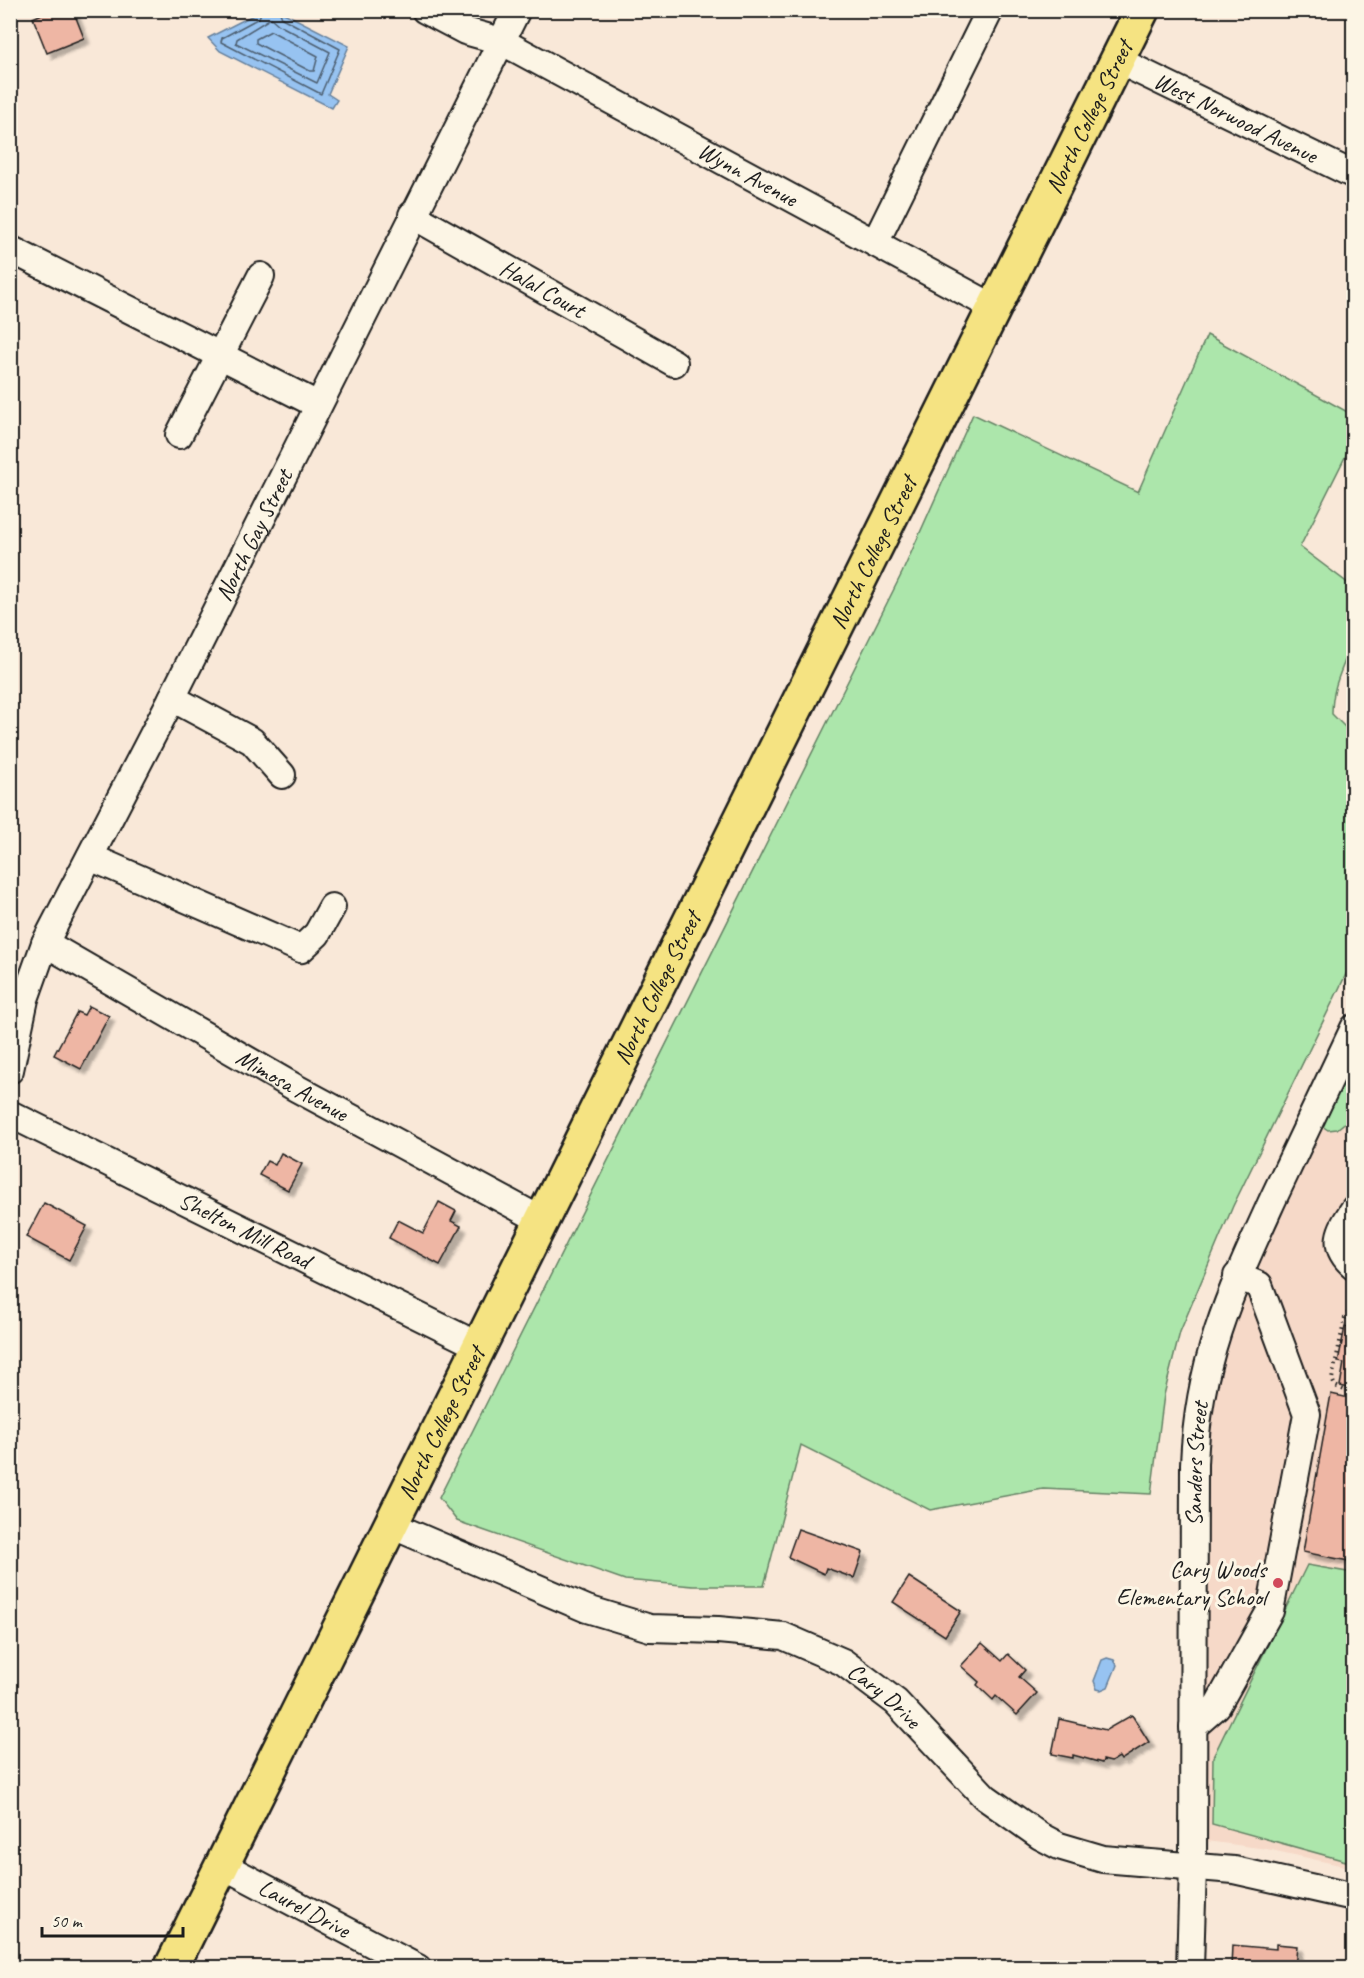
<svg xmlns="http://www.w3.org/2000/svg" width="1364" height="1978" viewBox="0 0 1364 1978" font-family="Caveat,sans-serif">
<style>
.built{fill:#f6d9c8}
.green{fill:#ace6ab;stroke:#648164;stroke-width:1.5}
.water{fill:#97c3f1;stroke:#66809c;stroke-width:1.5}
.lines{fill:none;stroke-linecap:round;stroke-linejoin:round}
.shore{stroke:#4d5f71;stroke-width:1.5}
.building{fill:#eeb6a4;stroke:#1c1c1c;stroke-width:1.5;filter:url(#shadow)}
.minor-casing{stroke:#1c1c1c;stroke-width:30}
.major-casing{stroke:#1c1c1c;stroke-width:38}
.path{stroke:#1c1c1c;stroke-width:4;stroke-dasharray:1.5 4.5;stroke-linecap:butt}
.minor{stroke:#fcf5e5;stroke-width:26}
.major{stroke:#f5e382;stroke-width:33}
.poi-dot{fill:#d1495b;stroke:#fcf5e5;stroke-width:2}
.labels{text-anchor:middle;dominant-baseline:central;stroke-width:6;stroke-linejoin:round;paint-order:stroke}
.street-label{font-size:24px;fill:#1c1c1c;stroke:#fcf5e5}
.poi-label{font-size:24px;fill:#1c1c1c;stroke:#fcf5e5;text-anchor:end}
</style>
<defs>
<filter id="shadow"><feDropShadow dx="5.5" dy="5.5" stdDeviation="1.5" flood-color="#0004"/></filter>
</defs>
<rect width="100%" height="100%" fill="#f9e8d8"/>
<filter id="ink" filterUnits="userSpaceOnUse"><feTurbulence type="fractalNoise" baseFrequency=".0167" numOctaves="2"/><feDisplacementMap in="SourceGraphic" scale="12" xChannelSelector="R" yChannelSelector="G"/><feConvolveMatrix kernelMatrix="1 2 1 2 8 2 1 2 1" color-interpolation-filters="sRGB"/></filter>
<g filter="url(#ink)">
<path class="built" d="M1353,1051V1868L1267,1849L1206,1841L1202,1708L1204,1458L1212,1393L1243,1289Z"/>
<path class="green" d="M1207,335L1353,415V441L1300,547L1353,587C1354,602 1357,623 1353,638C1345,666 1332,682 1332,714L1353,735V960L1233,1206L1180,1332L1164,1395L1151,1494L1043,1489L930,1510L801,1445L764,1586H693L625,1580L457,1521L439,1498L902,573L973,414L1138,492Z
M1353,1054V1116L1337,1129L1328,1130L1322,1126L1328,1106Z
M1307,1565L1353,1573V1863L1212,1824L1213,1757Z"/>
<path class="water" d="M261,11H280L349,46L328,94L337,100L332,108L220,51L208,38Z
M1107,1658L1114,1660L1117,1665L1108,1687L1101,1690L1097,1689L1094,1681L1102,1660Z"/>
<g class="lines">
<path class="shore" d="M262,10L259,18L222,38L221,42L321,94L340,49L282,18L279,10
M271,18L279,25L330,52L317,83L236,43L237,39Z
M271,31L318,56L314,71H310L256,43V39Z"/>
</g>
<path class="building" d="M51,10H73L84,38L47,53L33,18Z
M89,1006L109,1016L81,1069L54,1055L77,1012L84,1015Z
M281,1153L302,1164L288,1190L259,1175L267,1161L275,1165Z
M439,1202L456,1211L451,1221L461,1226L440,1265L389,1238L398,1220L423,1233Z
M44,1203L87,1226L69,1260L26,1237Z
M1354,1313V1389L1340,1386L1344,1363L1338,1362L1345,1327L1351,1328Z
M1331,1394L1354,1399V1562L1303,1552Z
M798,1529L863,1552L854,1578L826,1568L824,1574L788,1557Z
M909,1577L961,1611L945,1636L893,1602Z
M982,1643L1002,1661L1008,1654L1025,1670L1019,1677L1037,1693L1017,1715L996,1696L993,1700L977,1685L979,1682L961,1666Z
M1132,1715L1149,1742L1121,1760L1119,1757L1111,1762L1103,1760L1102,1763L1073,1755V1758L1052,1754L1059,1719L1106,1730Z
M1276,1944L1297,1946L1295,1968H1231L1232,1945L1276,1949Z"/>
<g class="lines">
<g class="minor-casing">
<g id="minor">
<path id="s1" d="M425,10L465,31L501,41L995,308"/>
<path id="s2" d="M1117,60L1354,175"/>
<path id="s3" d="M412,215L674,363"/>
<path d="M875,243L990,10"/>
<path d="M10,249L318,405"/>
<path d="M179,435L261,276"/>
<path d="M172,698L252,741L282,775"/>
<path d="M90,857L301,949L317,934L332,907"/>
<path id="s4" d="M45,943L296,1088L543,1221"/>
<path id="s5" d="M10,1070L25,999L45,943L172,698L517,10"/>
<path id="s6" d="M10,1114L481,1347"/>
<path d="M1354,1209C1340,1230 1330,1246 1354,1266"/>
<path id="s7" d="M391,1525L587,1609L650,1628L718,1630L783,1636L843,1662L896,1702L985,1797L1040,1836L1059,1846L1103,1859L1234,1870L1354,1897"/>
<path d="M1193,1727L1217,1706L1270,1611L1307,1414L1259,1285L1237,1276"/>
<path id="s8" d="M222,1865L418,1968"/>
<path id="s9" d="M1190,1968L1193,1866L1194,1464C1198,1360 1231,1291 1273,1199C1300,1142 1327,1085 1354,1028"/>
</g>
</g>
<g class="major-casing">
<g id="major">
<path id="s10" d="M171,1968L1142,10"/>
</g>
</g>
<path class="path" d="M1354,1302L1345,1318L1332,1379L1335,1386L1354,1394"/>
<use href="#minor" class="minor"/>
<use href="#major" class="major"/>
</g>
</g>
<circle class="poi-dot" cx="1278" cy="1583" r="6"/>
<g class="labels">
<g class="street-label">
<text stroke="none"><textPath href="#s2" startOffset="132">West Norwood Avenue</textPath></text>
<text stroke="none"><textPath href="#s10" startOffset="2066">North College Street</textPath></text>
<text stroke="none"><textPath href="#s1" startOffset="363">Wynn Avenue</textPath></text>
<text stroke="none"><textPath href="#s3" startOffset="150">Halal Court</textPath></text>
<text stroke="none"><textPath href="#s5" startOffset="590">North Gay Street</textPath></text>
<text stroke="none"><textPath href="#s10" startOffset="1580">North College Street</textPath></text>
<text stroke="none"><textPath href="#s10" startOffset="1094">North College Street</textPath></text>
<text stroke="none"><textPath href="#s4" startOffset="285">Mimosa Avenue</textPath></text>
<text stroke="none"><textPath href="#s6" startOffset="262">Shelton Mill Road</textPath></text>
<text stroke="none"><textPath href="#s10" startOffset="608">North College Street</textPath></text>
<text stroke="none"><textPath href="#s9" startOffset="504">Sanders Street</textPath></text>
<text stroke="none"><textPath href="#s7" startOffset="531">Cary Drive</textPath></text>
<text stroke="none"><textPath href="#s8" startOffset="93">Laurel Drive</textPath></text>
</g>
<g class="poi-label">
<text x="1266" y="1569">Cary Woods<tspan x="1266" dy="28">Elementary School</tspan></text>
</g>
</g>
<rect width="1364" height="1978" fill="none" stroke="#fcf5e5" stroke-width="36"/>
<rect x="18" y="18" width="1328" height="1942" fill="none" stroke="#1c1c1c" stroke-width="2" filter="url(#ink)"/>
<path d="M42 1927v9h141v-9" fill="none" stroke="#1c1c1c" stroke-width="3"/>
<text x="51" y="1927" font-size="18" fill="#1c1c1c" stroke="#fcf5e5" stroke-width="4.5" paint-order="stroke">50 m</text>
</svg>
